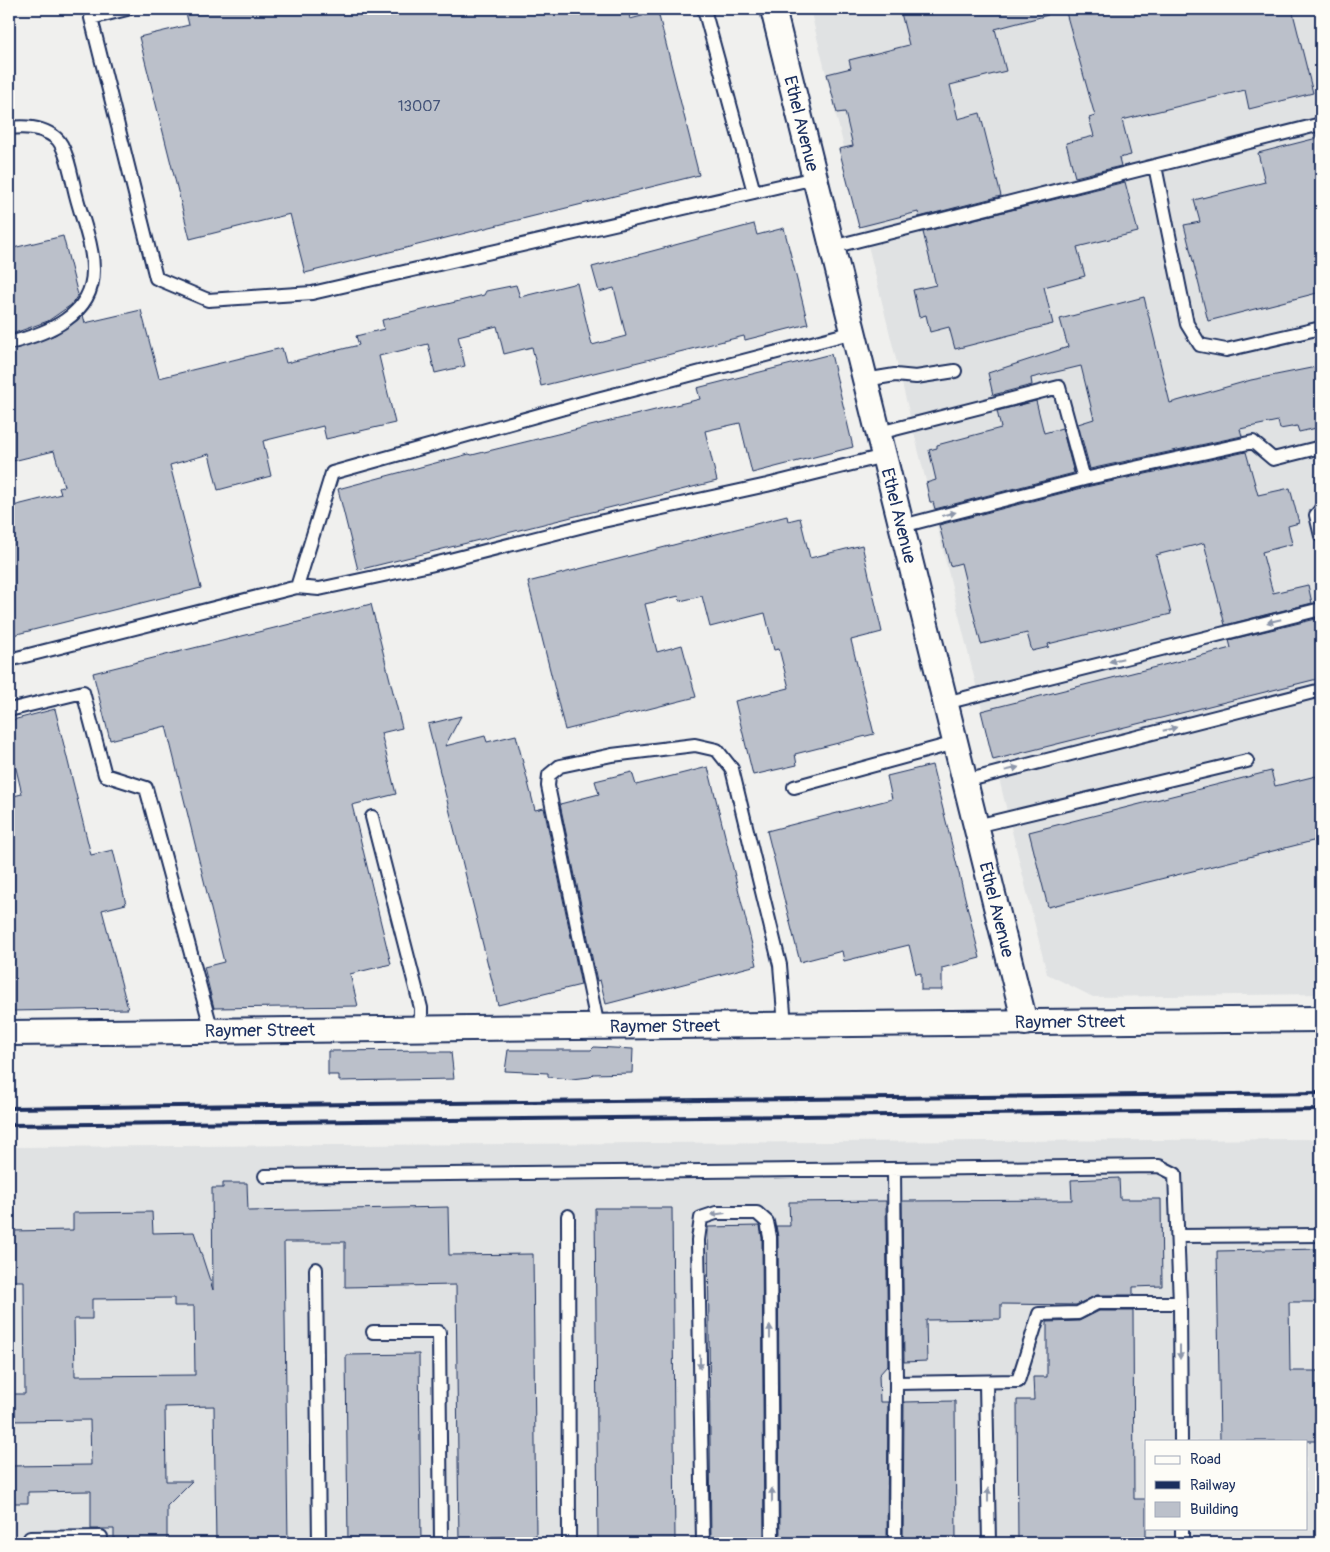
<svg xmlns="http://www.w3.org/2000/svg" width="1330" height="1552" viewBox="0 0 1330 1552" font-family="Pangolin,sans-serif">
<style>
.built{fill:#e0e2e3;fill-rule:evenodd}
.building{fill:#bbc0ca;stroke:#1b2f5e;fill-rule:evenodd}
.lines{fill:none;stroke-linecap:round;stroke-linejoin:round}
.lane-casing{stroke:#1b2f5e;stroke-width:16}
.street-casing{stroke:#1b2f5e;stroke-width:28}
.lane{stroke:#fdfcf7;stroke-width:12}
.street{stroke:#fdfcf7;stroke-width:24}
.rail{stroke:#1b2f5e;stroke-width:4}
.oneway{fill:#8c96aa}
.labels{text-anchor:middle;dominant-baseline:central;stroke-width:4.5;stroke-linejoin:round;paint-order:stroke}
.number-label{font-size:15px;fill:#435379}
.street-label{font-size:18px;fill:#1b2f5e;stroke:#fdfcf7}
</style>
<rect width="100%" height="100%" fill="#f0f0ee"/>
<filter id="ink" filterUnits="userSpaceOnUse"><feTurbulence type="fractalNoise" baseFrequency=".02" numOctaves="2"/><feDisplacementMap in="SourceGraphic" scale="10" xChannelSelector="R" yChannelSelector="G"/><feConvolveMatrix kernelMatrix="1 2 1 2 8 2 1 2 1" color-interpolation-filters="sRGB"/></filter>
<g filter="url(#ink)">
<path class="built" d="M810,9H1321V994L1093,997L1047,974Z
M1321,1139V1543H9V1147ZM1146,1441H1306V1528H1146Z"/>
<path class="building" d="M201,9H628L630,19L658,12L699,175L305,273L290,214L190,239L139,37L189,25L186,13Z
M900,9H1048V15L995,29L1006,71L950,85L958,119L980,113L1001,196L919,217L918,212L859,227L839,149L853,146L845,112L837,113L827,74L851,68L849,60L909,45Z
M1065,9H1292L1313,93L1249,109L1245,90L1122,120L1131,155L1119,158L1121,166L1075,177L1066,143L1094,136L1089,118L1095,116Z
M1321,137V292L1208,321L1184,225L1200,222L1194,200L1265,182L1258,153Z
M1125,182L1138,232L1077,247L1085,276L1044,287L1053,324L955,349L949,327L930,332L926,315L919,317L913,290L936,285L923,232Z
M754,224L757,235L784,228L808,324L745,340L744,336L541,386L532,347L504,354L497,326L458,336L465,366L435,373L428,344L379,356L395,423L326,439L323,426L263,441L271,476L218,490L209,454L170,465L201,588L9,636V507L61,494L59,488L64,486L54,451L9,462V351L55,335L83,315L85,323L141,310L159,378L282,348L286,363L359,345L356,336L384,329L382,320L484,295L486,291L516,285L520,297L577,283L592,345L626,336L614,288L599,292L592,267Z
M63,236L78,295L71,305L48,321L9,335V249Z
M1144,297L1170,403L1251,380L1321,366V427L1299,432L1297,426L1280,429L1278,421L1240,429L1242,436L1090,469L1078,424L1094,419L1081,366L1031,378L1032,385L993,395L988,373L1068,347L1060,319Z
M831,354L853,447L752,473L740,423L705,431L717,481L358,570L338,489L469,454L472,455L700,399L697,388Z
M1036,401L1044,433L1062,428L1074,473L935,509L933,502H930L926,483L936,480L929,450L937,448V445L1001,428L997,411Z
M1246,452L1258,495L1290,488L1299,523L1288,526L1292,544L1262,552L1273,593L1308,585L1312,603L1225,625L1204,543L1156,555L1171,614L1048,644L1049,647L1032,651L1027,633L981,644L961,563L950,566L939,525L1086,487Z
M787,516L788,521L800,518L810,558L862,545L882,632L851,640L874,734L795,754L797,765L753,775L735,701L789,688L779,649L774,650L765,613L710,627L702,596L680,601L679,596L645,604L657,652L682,645L696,697L565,730L528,582Z
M371,604L402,728L381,733L396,794L352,805L391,964L350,974L358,1006L214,1008L204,967L224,962L166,726L110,740L93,673Z
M1316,619L1318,627L1321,626V678L993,760L981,711L1231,648L1229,640Z
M55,709L91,855L113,850L126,904L102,910L128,1009L11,1011L9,1001V797L22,794L9,739V721Z
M461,716L445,746L485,736L487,742L516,735L535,810L544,808L581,985L498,1005L428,724Z
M932,765L980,958L942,968V990H921V973L916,974L909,945L844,961L842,951L800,962L767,831L892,799L887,776Z
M708,767L757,965L606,1004L600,980L597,981L560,804L599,794L595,781L632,772L636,785Z
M1271,771L1275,786L1316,776L1321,795V839L1048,907L1029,832Z
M594,1047L633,1049L632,1073L593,1074L590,1077L571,1079L548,1077V1073L505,1071L508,1050H591Z
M428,1050V1052H451L454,1079L339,1081V1075H328V1051Z
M1119,1178L1120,1199H1161L1162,1286L1133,1287V1295H1097L1076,1305L1001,1304V1319L926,1320L927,1361L904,1362L902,1201L1072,1200L1071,1180Z
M223,1183H247L248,1211L448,1207L449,1255L533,1254L536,1536L491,1537V1543H459L456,1285L345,1287V1242H284L288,1543H216L214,1406L165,1407L166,1481H192L167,1506V1543H114V1529H91V1491L28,1492V1503H9V1466L91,1465L90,1420L9,1421V1394H25L24,1281H9V1231L73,1230V1213L152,1212L153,1233L194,1232L213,1290L212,1188H223ZM174,1298V1306H194L195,1375L75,1376L74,1319H92V1299Z
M886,1201L888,1365L879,1375L880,1402H888L887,1543H780L778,1237L776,1226H790L789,1202Z
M595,1208H672L675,1543H598Z
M760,1226L762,1238L764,1543H711L708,1227Z
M1321,1249V1302H1289L1290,1371H1321V1441H1220L1217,1251Z
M1099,1311H1133L1134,1499H1146V1543H1018L1017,1400H1034L1033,1377H1047V1322L1079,1321Z
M419,1354L421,1543H348L346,1355Z
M955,1401L956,1543H903L904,1402Z"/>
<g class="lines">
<g class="lane-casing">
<path id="lane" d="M127,9L91,18L156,278L208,300L312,293L815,178
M704,9L754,192
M9,128C25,126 43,127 56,138C67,147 72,180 76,195C82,219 93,245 93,269C94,316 46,334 9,343
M1155,166L1187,324L1200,345L1226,350L1321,328
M832,247L1321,124
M865,380L895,375L916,377L955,371
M879,433L1059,387L1084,479L1253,442L1273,459L1321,447
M1321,509L1316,515L1321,536
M902,526L1084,479
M297,587L319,589L430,565L603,521L767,485L884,456
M9,660L297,587L332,473L582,403L854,332
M945,703L1321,609
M9,710L83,692L105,775L146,788L212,1031
M965,781L1321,690
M794,787L955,743
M372,817L421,1008V1029
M976,826L1247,761
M598,1027L548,786L549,775L560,766L612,755L695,745L717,750L732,769L780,965L785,1025
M894,1170L896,1383
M265,1176L1159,1166L1175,1174L1180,1303L1181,1441
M568,1216L569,1543
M1178,1236L1321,1235
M316,1269L319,1543
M373,1332H439L441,1543
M986,1383L989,1543
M1182,1528V1543
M30,1538L101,1537V1543
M703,1543L698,1240L701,1218L716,1213H757L767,1222L770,1237L772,1543
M895,1543L896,1383L1018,1381L1039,1314L1078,1313L1097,1303H1180"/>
</g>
<g class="street-casing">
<g id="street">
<path id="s1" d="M773,9L1025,1023"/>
<path id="s2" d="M9,1033L1321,1019"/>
</g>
</g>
<use href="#lane" class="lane"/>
<use href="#street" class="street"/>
<path class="rail" d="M9,1108L1321,1093
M9,1125L1321,1110"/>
</g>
<defs><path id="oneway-solid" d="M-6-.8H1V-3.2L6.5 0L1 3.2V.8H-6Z" transform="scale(1.25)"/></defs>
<g class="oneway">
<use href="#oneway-solid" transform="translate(949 514) rotate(-15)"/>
<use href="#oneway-solid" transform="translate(1274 621) rotate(166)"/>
<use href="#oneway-solid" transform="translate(1116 660) rotate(166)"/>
<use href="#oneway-solid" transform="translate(1170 729) rotate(-14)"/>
<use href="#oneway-solid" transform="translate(1012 769) rotate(-14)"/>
<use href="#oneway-solid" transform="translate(718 1214) rotate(173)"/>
<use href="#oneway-solid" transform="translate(770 1332) rotate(-90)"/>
<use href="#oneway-solid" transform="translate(1180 1352) rotate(90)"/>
<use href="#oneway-solid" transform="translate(700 1362) rotate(89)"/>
<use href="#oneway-solid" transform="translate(772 1495) rotate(-90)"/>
<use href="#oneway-solid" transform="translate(988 1495) rotate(-90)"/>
</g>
</g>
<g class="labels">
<g class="number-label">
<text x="419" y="106">13007</text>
</g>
<g class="street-label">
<text stroke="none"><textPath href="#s1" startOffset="118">Ethel Avenue</textPath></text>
<text stroke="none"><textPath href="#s1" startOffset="522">Ethel Avenue</textPath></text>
<text stroke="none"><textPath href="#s1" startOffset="928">Ethel Avenue</textPath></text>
<text stroke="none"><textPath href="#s2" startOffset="1061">Raymer Street</textPath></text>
<text stroke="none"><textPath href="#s2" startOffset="656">Raymer Street</textPath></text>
<text stroke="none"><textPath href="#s2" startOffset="251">Raymer Street</textPath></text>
</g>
</g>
<rect width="1330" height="1552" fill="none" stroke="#fdfcf7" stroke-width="30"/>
<rect x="15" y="15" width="1300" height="1522" fill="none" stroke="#1b2f5e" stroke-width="2" filter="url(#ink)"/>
<rect x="1145" y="1440" width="162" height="90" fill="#fdfcf7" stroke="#a3aaba"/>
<rect x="1155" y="1456" width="25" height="8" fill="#fdfcf7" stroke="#a3aaba"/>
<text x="1190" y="1464" font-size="15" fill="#1b2f5e">Road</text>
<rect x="1155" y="1481" width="25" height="8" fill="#1b2f5e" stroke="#a3aaba"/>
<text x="1190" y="1490" font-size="15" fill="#1b2f5e">Railway</text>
<rect x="1155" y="1502" width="25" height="15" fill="#bbc0ca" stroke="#a3aaba"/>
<text x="1190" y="1514" font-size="15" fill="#1b2f5e">Building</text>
</svg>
